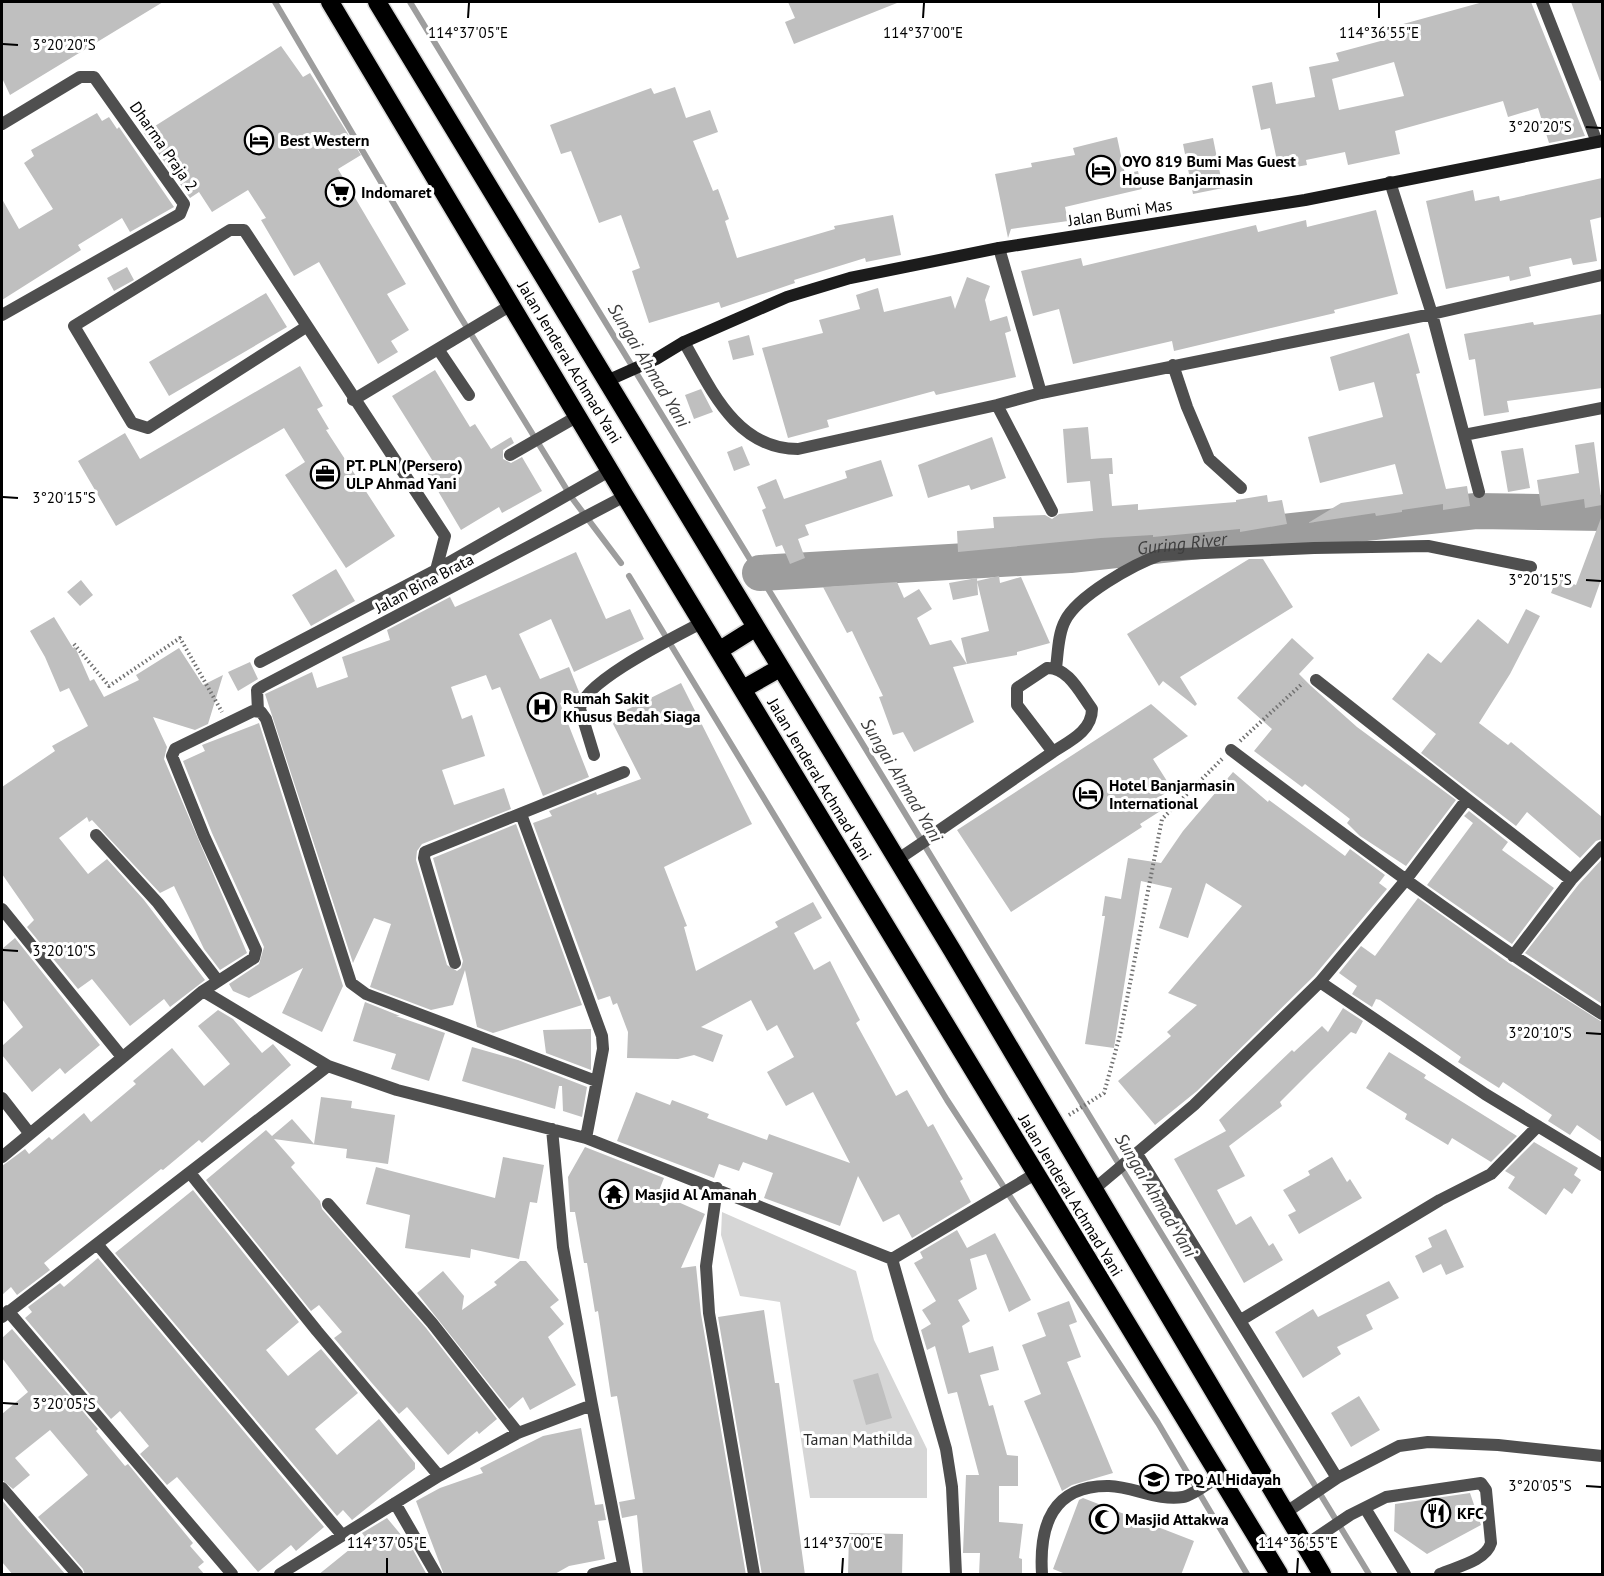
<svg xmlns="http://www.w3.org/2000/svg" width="1604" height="1576" viewBox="0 0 1604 1576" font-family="'PT Sans',sans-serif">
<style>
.green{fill:#d6d6d6}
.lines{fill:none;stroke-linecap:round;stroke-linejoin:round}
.stream{stroke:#9d9d9d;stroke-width:6}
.river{stroke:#9d9d9d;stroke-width:36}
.building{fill:#bfbfbf;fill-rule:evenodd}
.highway-casing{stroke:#dbdbdb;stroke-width:21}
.path{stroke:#717171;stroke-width:4;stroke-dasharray:1.5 3;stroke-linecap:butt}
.lane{stroke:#4f4f4f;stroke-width:12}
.street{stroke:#4f4f4f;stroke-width:12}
.secondary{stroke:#1c1c1c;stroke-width:12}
.highway{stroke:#000;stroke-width:18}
.ticks{fill:none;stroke:#000;stroke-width:2}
.labels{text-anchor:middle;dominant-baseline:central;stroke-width:6;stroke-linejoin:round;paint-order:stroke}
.poi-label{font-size:16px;font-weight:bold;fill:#000;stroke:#fff;text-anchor:start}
.street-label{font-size:16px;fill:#000;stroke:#fff}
.park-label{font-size:16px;fill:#2d2d2d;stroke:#fff}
.water-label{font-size:18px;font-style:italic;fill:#3e3e3e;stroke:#fff}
.ticks-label{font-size:15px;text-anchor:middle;fill:#000;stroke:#fff;stroke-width:6;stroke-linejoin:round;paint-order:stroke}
</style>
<rect width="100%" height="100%" fill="#fff"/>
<path class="green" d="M722,1212L856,1271L874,1340L927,1449V1498H810L780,1302L740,1296L721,1235Z"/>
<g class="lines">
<path class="stream" d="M275,2L458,313L572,498L621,563
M410,2L1369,1574
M629,576L947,1100L1158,1423L1247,1574"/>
<path class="river" id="s1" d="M760,573L1070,555L1476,511L1602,513"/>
</g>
<path class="building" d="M2,2H163L10,95L2,78Z
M788,2H897V3L794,44L785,22L795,18Z
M1483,2H1531L1585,136L1549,143L1538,108L1508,117L1503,101L1395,131L1400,154L1348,165L1345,152L1306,160L1307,165L1279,170L1270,128L1261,130L1252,86L1272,82L1276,104L1315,97L1309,67L1339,61L1336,53L1388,39L1385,29ZM1394,62L1404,96L1339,110L1332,79Z
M1571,2H1602V80L1600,81Z
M281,46L303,77L310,73L361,155L338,169L406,284L387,294L409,330L391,341L398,352L378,364L319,262L294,276L261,220L266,218L248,190L212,212L199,192L190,198L144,133Z
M675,87L686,118L710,110L718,132L693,141L713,191L718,189L729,219L725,221L737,258L835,229L834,226L893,215L901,255L866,262L865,258L794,280L795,283L721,308L719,302L649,323L632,271L640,268L621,215L599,223L571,151L561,154L550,125L651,88L654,94Z
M97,113L102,121L109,117L117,129L119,127L174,207L130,232L122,218L78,245L81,250L2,300V199L19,229L53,209L24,163L34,156L31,150Z
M1117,137L1125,174L1138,171L1142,189L1065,207L1068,221L1011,229L1008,238L995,174L1032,167L1031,163L1075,155L1073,148Z
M1213,138L1223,188L1193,194L1183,144Z
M1602,178V217L1590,220L1597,261L1573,265L1571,258L1529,267L1531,276L1510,281L1509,276L1446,289L1426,201L1473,190L1475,201L1499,196L1500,201Z
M1376,210L1398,294L1334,310L1335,313L1174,351L1172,341L1073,364L1059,309L1033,316L1021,271L1081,258L1083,266L1256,225L1258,232L1306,220L1307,227Z
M127,267L134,280L114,291L107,278Z
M967,277L990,286L985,300L990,321L1007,316L1011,331L1005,333L1016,377L936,395L934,391L875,407L827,420L829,427L788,438L762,348L823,333L819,320L860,309L856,295L878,288L884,312L951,296L955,309Z
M266,293L287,327L169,396L149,362Z
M1602,314V388L1507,401L1509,412L1484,416L1475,359L1469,360L1464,334L1533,322L1534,325Z
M1409,333L1420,373L1416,374L1446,489L1467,486L1470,506L1443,510V504L1402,510V512L1376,516L1375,513L1308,523L1341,503L1403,494L1395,464L1320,483L1308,437L1383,417L1374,382L1339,391L1330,357Z
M749,335L754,355L733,360L728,341Z
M300,366L323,406L317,409L329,429L326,430L395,536L346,568L285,475L305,462L284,428L116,526L78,461L125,433L140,459Z
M435,370L470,427L475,424L491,449L511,437L514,443L503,450V459L511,463L522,457L542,491L502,513L499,507L461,530L425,469L434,463L392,396Z
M701,389L713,412L694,419L685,395Z
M1088,427L1091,459L1112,458L1113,474H1109L1112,506L1138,504V510L1236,502V500L1267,495L1268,502L1282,500L1287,524L1240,532V529L1153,537V535L1101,538L958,552L957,531L994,528L993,517L1045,515L1052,519L1059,514L1093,511L1090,481L1067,483L1063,429Z
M992,437L1006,478L971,490L969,485L928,498L918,465Z
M1594,442L1602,505L1585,508L1584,499L1541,506L1537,480L1579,473L1575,445Z
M742,446L750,465L734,471L727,452Z
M1523,448L1530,488L1508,492L1501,451Z
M881,460L893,496L805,525L809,535L798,539L805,558L790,564L782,545L776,547L762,510L766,508L757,487L776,479L784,499L847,478L845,471Z
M1601,518L1602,577L1591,608L1551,593L1557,578L1576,585Z
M576,552L606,619L630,609L644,639L574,672L551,619L519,634L540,679L569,667L579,692L577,696L560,703L589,777L543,796L500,687L492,690L486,675L451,687L462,719L472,715L485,756L442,770L454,805L504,788L511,809L422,844L417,851L416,860L447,965L457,971L461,968L463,961L433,858L516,824L582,1005L493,1033L477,1027L465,970L453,1005L431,1010L370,987L391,924L374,918L353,963L265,694L312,672L317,688L348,677L342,657L390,640L387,630L450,597L455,607Z
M1249,559H1263L1293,607L1180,677L1197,704L1195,706L1163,681L1159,686L1127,634Z
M336,569L355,601L311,626L292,595Z
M999,576L1000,583L1021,577L1050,643L1017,652V655L967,664L961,638L989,631L977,581Z
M977,578L978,595L953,600L949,583Z
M81,580L93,595L80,606L67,592Z
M897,582L904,598L919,589L932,609L917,618L930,645L951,640L967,664L953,667L974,722L914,752L903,732L893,735L879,697L883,696L852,631L847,633L823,587Z
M1526,609L1540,616L1510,674L1479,723L1508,745L1511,742L1602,817V839L1596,841L1580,858L1527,812L1516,826L1421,753L1436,734L1392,699L1428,653L1441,663L1478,619L1508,644Z
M54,617L73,648L75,647L90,681L94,679L104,697L139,680L136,675L179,648L203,685L223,675L208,724L195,730L153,717L167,747L164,759L247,953L220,970L204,949L174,886L160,893L92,820L89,822L87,817L59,838L88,874L107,859L144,900L205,980L170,1007L164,999L130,1026L92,979L78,989L27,927L34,920L2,874V787L55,751L52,746L88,726L69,688L60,692L45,657L30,631Z
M1292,638L1314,658L1299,674L1311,686L1357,727L1456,800L1406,866L1360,836L1347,823L1350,819L1305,784L1302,787L1254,751L1272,729L1237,698Z
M250,662L258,679L238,691L228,672Z
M681,683L752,824L664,867L687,926L684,927L696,971L778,927L775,922L813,902L822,918L794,933L814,970L830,961L860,1020L856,1023L896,1096L907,1090L928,1127L933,1124L963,1179L960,1181L971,1202L912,1238L899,1214L883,1222L858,1176L840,1226L764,1198L773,1173L743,1162L739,1171L719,1164L714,1178L617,1141L636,1092L670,1105L672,1100L709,1114L707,1118L767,1140L769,1134L850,1163L813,1092L786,1106L767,1072L794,1057L777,1025L767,1031L751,1000L701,1027L723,1035L713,1062L694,1055L678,1059L627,1058L628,1032L617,1003L613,1005L610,996L598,1000L533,823L552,816L549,811L596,792L597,795L641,779L610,718Z
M1151,704L1188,736L1153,759L1172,789L1156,799L1162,810L1140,824L1142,827L1011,912L957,830Z
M259,723L343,986L322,1032L282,1013L303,968L249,998L233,991L229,984L259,964L264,947L212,833L183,761L205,751L202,745Z
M1233,772L1268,802L1269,800L1345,856L1350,849L1385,875L1379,883L1387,889L1314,976L1197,1091L1155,1125L1118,1081L1171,1036L1167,1032L1197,1005L1168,993L1242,906L1206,883L1188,938L1159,928L1172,888L1141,881L1114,1048L1085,1044L1105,916H1102L1105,896L1121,899L1128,858L1161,863L1183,831Z
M1469,811L1508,842L1502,850L1554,888L1512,944L1427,885L1473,823L1464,816Z
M1602,859V1004L1525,953L1579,884Z
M1418,898L1509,963L1602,1022V1142L1577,1125L1570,1135L1548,1121L1552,1115L1503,1082L1499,1088L1458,1062L1461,1057L1380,1000L1376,999L1372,1007L1352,994L1357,986L1339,973L1361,946L1375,956Z
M15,938L100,1045L65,1074L60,1068L32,1092L2,1055V1046L23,1027L2,999V949Z
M365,1002L400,1016H396L445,1033L429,1081L391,1069L396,1054L353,1041Z
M1343,1008L1363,1021L1356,1034L1351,1032L1312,1070L1280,1102L1282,1106L1229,1146L1245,1176L1217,1190L1236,1225L1251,1216L1269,1246L1273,1243L1283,1260L1244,1283L1174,1159L1226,1131L1219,1120L1292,1050L1294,1052L1322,1026L1328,1032Z
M218,1010L233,1019L262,1053L273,1044L291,1065L202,1143L199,1140L163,1170L161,1169L44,1263L50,1270L17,1295L11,1287L2,1295V1166L25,1149L29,1154L49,1137L52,1140L84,1113L91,1122L136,1084L133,1081L172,1048L204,1086L230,1064L198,1026Z
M591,1029V1070L546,1053L543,1030Z
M472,1047L518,1060L587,1087L582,1117L563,1111L562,1086H559L555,1109L462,1081Z
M1389,1052L1426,1075L1424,1078L1517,1136L1491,1162L1452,1138L1448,1145L1405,1119L1407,1114L1366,1088Z
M321,1097L352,1101L351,1108L395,1115L388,1164L346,1158L347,1149L274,1139L295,1163L291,1167L320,1201L322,1209L426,1328L497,1419L479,1434L477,1431L448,1455L407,1407L399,1414L371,1382L334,1338L342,1332L319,1305L311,1311L206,1180L266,1130L272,1136L292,1119L314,1144Z
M1534,1142L1578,1168L1574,1175L1581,1180L1572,1194L1564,1188L1546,1215L1508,1188L1515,1177L1505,1171Z
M585,1147L664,1178L658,1193L705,1214L681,1268L696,1266L701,1314L746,1575H643L637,1515L622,1518L619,1502L635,1499L617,1396L611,1397L598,1311L595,1312L587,1263H584L575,1212H570L568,1177Z
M503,1157L544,1165L537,1203L530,1202L519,1259L471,1249L470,1258L405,1248L410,1215L366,1204L376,1167L495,1198Z
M1332,1157L1347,1182L1350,1179L1362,1198L1299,1234L1288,1215L1296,1211L1283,1190L1310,1175L1308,1171Z
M193,1190L299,1322L266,1350L288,1376L321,1349L358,1393L315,1429L337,1455L379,1419L415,1463V1469L352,1520L343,1510L337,1516L115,1253Z
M1446,1229L1464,1267L1446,1275L1441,1264L1423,1273L1415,1256L1432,1247L1428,1238Z
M957,1230L967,1248L995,1233L1031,1300L1009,1312L986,1254L970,1259L977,1289L958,1300L970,1321L962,1326L969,1353L993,1346L999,1370L980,1375L989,1406L993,1405L1007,1455L1018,1456V1486H999V1522L1023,1524L1019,1558L1022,1559V1575H979L980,1553H963L966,1475H979L957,1392L948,1394L935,1346L927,1350L921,1330L931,1324L922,1310L936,1301L914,1263L923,1258L920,1252Z
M98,1258L324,1527L296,1551L291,1545L258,1572L177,1477L167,1485L140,1454L149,1446L120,1411L111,1419L25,1318L32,1312L28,1307L60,1283L64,1287Z
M520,1261H526L559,1300L550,1307L564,1324L548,1337L576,1385L530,1410L523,1397L509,1409L417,1293L443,1271L464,1296L462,1310L497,1285L494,1282Z
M1389,1281L1399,1298L1366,1315L1373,1329L1337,1347L1341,1354L1303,1378L1275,1332L1313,1309L1318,1317Z
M1069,1301L1077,1322L1069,1325L1081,1357L1067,1362L1113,1473L1072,1485L1062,1491L1024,1401L1041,1394L1022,1345L1046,1336L1037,1313Z
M764,1310L775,1383H779L805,1575H762L718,1317Z
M12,1329L98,1429L96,1431L125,1466L128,1464L193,1543L190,1546L204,1562L198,1567L205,1575H85L83,1569L38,1517L88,1475L50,1430L15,1458L30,1475L13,1489L2,1480V1414L28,1392L2,1358V1338Z
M878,1373L892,1418L866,1425L853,1380Z
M1359,1396L1380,1430L1351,1447L1331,1413Z
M581,1428L595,1505L603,1504L606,1520L598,1521L605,1559L569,1566L553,1575H444L416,1501L440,1488L483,1473L480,1468L543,1436Z
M1470,1493L1481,1525L1427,1554L1394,1531L1395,1504Z
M1083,1498L1194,1541L1181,1575H1068L1053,1569L1079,1500Z
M2,1500L25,1528L66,1575H13L2,1562Z
M387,1518L412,1548L427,1575H318L365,1537L362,1533Z
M849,1533L903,1534L902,1575H848Z"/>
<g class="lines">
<g class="highway-casing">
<path id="highway" d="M330,2L625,496L1279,1574
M377,2L952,950L1322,1574
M720,650L755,628
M743,689L780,668"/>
</g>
<path class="path" d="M74,644L109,686L180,638L222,712
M1240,741L1303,683
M1069,1115L1104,1093L1120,1035L1162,819L1222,759"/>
<path class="lane" d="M306,327L148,428L132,423L74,326L230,230H244L445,536L436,570
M438,349L469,395
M353,400L513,304
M510,455L578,416
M260,662L436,570L611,470
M1047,668C1068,667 1080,693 1092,709C1092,731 1070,741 1053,752L1017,705V688Z
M1056,668C1058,653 1058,634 1065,621C1077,596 1134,564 1160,555L1314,548L1428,546L1531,567
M594,755L580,709C582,682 677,636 703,622
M934,834L1053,752
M897,860L931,837
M1365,1508L1405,1574
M1304,1546L1350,1515L1386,1497L1481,1483L1486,1490L1491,1543C1486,1561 1456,1567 1440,1574"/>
<path class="street" d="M1542,2L1597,142
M2,124L80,77H94L184,204L180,214L2,315
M1390,182L1432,314L1479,492
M999,248L1041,393
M684,342C711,389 736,449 798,449L997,405L1041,393L1432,314L1602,275
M1173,365L1187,407L1209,459L1241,488
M997,405L1052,511
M1464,435L1602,408
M1316,680L1467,799
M258,711L257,690L263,686L625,496
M1231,750C1353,842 1474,932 1602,1014
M521,814L602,1036L603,1049L586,1138
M96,835L158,903L218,981
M2,909L122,1057
M1513,956L1571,880L1602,847
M455,963L424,858L425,852L624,772
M1320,982L1485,1094L1602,1165
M203,991L328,1066L397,1090L586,1138L892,1259
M2,1098L30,1134
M1137,1154L1337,1478
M2,1157L203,991L254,958L256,950L204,836L172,756L175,749L253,711L261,712L266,719L351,983L366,994L596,1081
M190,1173L317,1331L439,1476
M717,1188L706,1266L709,1313L754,1574
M1093,1190L1194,1105L1320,982L1405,881L1467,799L1571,880
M328,1204L432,1323L518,1433
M97,1244L342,1535
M892,1259L946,1449L952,1487L956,1574
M892,1259L1035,1174
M8,1311L232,1574
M2,1317L328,1066
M1241,1320L1440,1200L1491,1174L1538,1126
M592,1405L625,1574
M2,1488L77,1574
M395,1503L436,1574
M1285,1513L1337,1478L1399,1446L1428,1442L1498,1445L1602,1456
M280,1574L439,1476L518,1433L592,1405L563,1247L552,1129
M593,1574L623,1566
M1042,1574C1039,1526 1052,1485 1109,1486C1134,1487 1158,1501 1183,1497C1194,1495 1209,1482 1219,1476"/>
<path class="secondary" d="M609,380L656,359L684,342L787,297L850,278L999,248L1305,200L1602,141"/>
<use href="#highway" class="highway"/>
</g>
<path class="ticks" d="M468,18L469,3M923,18L924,3M1379,18V3M3,44L18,45M1586,127L1601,128M3,497L18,498M1586,580L1601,581M3,950L18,951M1586,1033L1601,1034M3,1403L18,1404M1586,1486L1601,1487M387,1573V1558M842,1573L843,1558M1297,1573L1298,1558"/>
<defs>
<g id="hotel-ring" transform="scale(1.5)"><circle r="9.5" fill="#fff" stroke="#000" stroke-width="1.5"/><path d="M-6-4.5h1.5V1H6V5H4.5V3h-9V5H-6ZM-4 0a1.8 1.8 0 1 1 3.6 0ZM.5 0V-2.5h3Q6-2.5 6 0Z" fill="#000"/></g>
<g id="supermarket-ring" transform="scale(1.5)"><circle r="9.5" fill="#fff" stroke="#000" stroke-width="1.5"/><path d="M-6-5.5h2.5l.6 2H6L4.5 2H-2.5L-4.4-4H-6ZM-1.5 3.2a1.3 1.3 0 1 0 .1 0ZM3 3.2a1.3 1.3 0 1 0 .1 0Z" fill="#000"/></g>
<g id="office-ring" transform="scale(1.5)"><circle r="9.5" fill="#fff" stroke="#000" stroke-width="1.5"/><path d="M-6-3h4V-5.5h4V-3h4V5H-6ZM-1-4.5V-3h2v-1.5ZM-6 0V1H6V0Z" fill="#000"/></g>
<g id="hospital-ring" transform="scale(1.5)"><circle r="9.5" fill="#fff" stroke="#000" stroke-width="1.5"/><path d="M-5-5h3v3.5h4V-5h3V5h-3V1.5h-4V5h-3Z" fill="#000"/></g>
<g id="temple-ring" transform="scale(1.5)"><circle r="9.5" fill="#fff" stroke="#000" stroke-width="1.5"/><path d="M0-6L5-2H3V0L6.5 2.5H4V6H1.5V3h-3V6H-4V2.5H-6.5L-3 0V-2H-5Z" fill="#000"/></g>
<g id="school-ring" transform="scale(1.5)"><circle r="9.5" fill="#fff" stroke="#000" stroke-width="1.5"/><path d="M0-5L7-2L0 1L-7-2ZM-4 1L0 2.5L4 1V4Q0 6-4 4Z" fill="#000"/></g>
<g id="restaurant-ring" transform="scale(1.5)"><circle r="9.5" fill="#fff" stroke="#000" stroke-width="1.5"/><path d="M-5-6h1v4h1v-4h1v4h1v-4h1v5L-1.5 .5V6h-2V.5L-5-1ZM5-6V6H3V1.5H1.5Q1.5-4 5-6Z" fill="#000"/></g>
<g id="mosque-ring" transform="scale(1.5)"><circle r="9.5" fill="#fff" stroke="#000" stroke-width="1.5"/><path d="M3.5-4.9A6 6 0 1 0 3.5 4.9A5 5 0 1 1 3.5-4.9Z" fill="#000"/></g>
</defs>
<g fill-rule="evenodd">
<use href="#hotel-ring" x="259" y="140"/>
<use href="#hotel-ring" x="1101" y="170"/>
<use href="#supermarket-ring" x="340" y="192"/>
<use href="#office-ring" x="325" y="474"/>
<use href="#hospital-ring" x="542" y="707"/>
<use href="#hotel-ring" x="1088" y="794"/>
<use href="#temple-ring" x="614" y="1194"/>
<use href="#school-ring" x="1154" y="1479"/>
<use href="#restaurant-ring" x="1436" y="1513"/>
<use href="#mosque-ring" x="1104" y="1519"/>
</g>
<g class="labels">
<g class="poi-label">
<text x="280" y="140">Best Western</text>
<text x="1122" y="161">OYO 819 Bumi Mas Guest<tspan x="1122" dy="18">House Banjarmasin</tspan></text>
<text x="361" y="192">Indomaret</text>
<text x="346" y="465">PT. PLN (Persero)<tspan x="346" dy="18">ULP Ahmad Yani</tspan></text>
<text x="563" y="698">Rumah Sakit<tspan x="563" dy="18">Khusus Bedah Siaga</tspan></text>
<text x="1109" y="785">Hotel Banjarmasin<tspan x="1109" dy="18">International</tspan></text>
<text x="635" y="1194">Masjid Al Amanah</text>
<text x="1175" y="1479">TPQ Al Hidayah</text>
<text x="1457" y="1513">KFC</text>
<text x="1125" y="1519">Masjid Attakwa</text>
</g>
<g class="street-label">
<text transform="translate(164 146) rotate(55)">Dharma Praja 2</text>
<text transform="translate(1120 212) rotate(-9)">Jalan Bumi Mas</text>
<text transform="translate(570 362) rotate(59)">Jalan Jenderal Achmad Yani</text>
<text transform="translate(424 583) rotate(-28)">Jalan Bina Brata</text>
<text transform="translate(820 779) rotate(59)">Jalan Jenderal Achmad Yani</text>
<text transform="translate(1071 1195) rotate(59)">Jalan Jenderal Achmad Yani</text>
</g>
<g class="park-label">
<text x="858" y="1439">Taman Mathilda</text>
</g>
<g class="water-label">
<text transform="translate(649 365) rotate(59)">Sungai Ahmad Yani</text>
<text stroke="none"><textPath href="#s1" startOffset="423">Guring River</textPath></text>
<text transform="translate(902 780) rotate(59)">Sungai Ahmad Yani</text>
<text transform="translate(1156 1195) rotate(59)">Sungai Ahmad Yani</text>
</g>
</g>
<g class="ticks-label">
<text x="468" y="38">114°37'05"E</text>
<text x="923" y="38">114°37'00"E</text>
<text x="1379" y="38">114°36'55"E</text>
<text x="64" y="50">3°20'20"S</text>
<text x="1540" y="132">3°20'20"S</text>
<text x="64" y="503">3°20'15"S</text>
<text x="1540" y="585">3°20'15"S</text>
<text x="64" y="956">3°20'10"S</text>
<text x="1540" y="1038">3°20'10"S</text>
<text x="64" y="1409">3°20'05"S</text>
<text x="1540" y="1491">3°20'05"S</text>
<text x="387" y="1548">114°37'05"E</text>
<text x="843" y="1548">114°37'00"E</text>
<text x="1298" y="1548">114°36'55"E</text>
</g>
<rect width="1604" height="1576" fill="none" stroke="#000000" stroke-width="6"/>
</svg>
